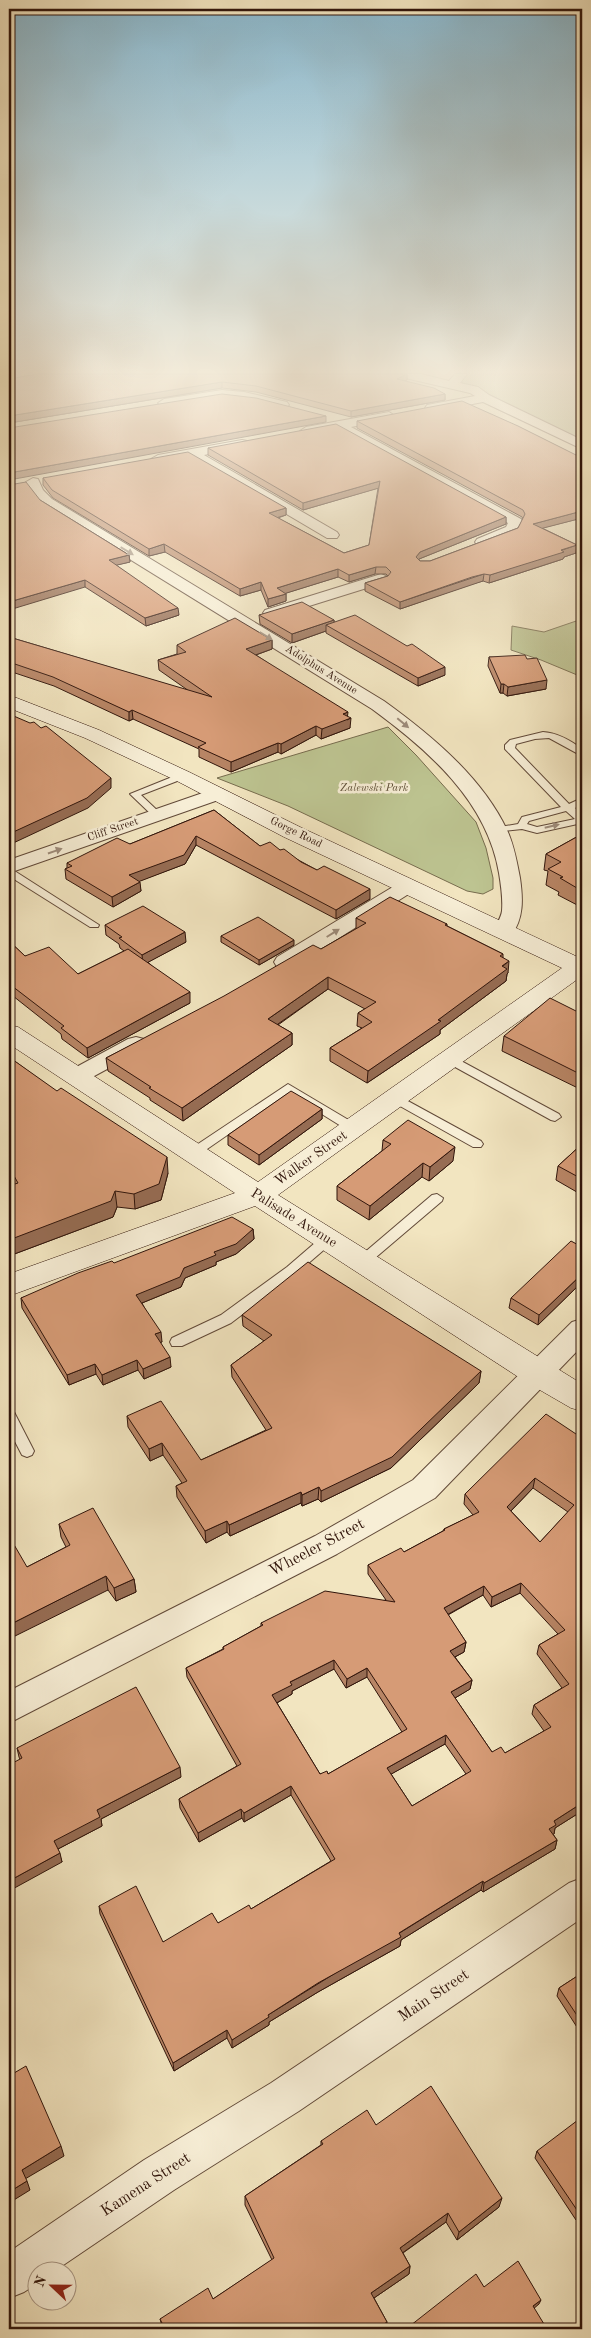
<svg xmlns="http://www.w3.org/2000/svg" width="591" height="2338" viewBox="0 0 591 2338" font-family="'Old Standard TT',serif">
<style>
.green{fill:#bdc491;stroke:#776c4e}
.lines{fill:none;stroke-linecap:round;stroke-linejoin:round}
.lane-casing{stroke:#614938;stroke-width:2}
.street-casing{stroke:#614938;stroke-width:2}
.secondary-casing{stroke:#31150b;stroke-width:1}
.lane{fill:#f7eed6;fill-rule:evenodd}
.street{fill:#f7eed6;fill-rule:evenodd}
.secondary{fill:#f7eed6;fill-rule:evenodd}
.wall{fill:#b88565;stroke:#31150b;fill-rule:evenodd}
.shaded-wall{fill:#966c53;stroke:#31150b}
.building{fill:#d69b76;stroke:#31150b;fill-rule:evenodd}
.oneway{fill:#9e8c7b}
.labels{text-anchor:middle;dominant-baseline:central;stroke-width:5;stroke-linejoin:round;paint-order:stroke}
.far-street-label{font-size:11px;fill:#31150b;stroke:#f7eed6}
.far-park-label{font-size:11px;font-style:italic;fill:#62523a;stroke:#f7eed6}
.street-label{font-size:14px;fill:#31150b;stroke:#f7eed6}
.near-street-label{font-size:16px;fill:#31150b;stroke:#f7eed6}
</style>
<rect width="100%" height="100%" fill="#f2e5c0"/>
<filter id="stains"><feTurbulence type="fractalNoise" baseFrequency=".004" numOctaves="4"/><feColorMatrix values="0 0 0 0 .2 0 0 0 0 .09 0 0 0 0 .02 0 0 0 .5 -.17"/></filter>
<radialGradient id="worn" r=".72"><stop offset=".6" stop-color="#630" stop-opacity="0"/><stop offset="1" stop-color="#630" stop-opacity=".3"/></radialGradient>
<path class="green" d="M461,374H582V445L485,398L452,385Z
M582,619V677L541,660L511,650L512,626L544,632Z
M388,727L416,755L476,822L486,848L493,878V889L483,894L467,891L288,806L217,778Z"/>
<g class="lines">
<g class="lane-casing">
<path id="lane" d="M543,732C558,733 570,740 582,749V756L549,738L535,739L516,744L515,748L569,804L582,798V805L575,808L582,814V823L537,833L522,829L494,832V828L518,824L522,817L561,807L505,749V745L510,740ZM566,811L575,819L537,827L527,824L529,821Z
M182,773L185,774V778L141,795L160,813V817H154L130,794Z
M9,869L13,870L99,925L98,927H90L9,876Z
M450,1055L559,1114L561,1117L555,1121L551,1120L446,1062L444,1059Z
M288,1084L357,1125L359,1128L357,1131H349L288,1093L197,1156H189L187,1153L189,1150Z
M395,1094L481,1141L483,1144L481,1147H473L391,1101L389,1098L391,1095Z
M437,1194L443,1198L442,1201L368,1264H358L356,1261L358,1258L432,1195Z
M328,1234L333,1236L335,1239L333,1242L297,1273L231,1323L182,1346H172L170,1342L172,1338L221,1315L287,1267L323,1236Z
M9,1410L14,1412L32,1447L34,1451L32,1455L27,1457L22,1455L9,1430Z"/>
</g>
<g class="street-casing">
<path id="street" d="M399,374H421L449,381L455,374H467L460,383L478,387L489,395L582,440V449L483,402L431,412L427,411L425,408L427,405L475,396L470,393L401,377Z
M222,390L244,392L287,402L289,405L283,409L244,400L222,398L164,407L158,403L164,399Z
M389,412L395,416L393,419L351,427L521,519L523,522L517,533L487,545H477L475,542L477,539L506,527L508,523L336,429L306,435L300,431L306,427Z
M242,440L247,441L249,444L247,447L204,455L337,532L339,535L337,538H327L190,457L158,463L151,459L158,455Z
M33,478L38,479L43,490L52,499L384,701C431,735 482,777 507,830C514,845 517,862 520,878C523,899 524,918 511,936L504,938L497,936L493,932C496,925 501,918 502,911C503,898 501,885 499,873C487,801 428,750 372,709L42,505L32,495L26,482Z
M381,574L386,576L389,579L386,582L277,616H265L263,613L265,610Z
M217,788L224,790L226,794L224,798L9,873V860Z
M408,880L415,882L418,886L415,890L293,967L285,968L277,967L274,962L277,957L401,882Z
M136,1037L144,1039L147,1044L144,1049L85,1081L77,1084L69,1081L65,1076L69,1071L128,1039Z
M582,1319V1346L435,1498L337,1554L9,1723V1691L315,1536L413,1480L572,1322Z
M582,1878V1918L299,2111L174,2190L56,2270H38V2283L24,2292L9,2298V2252L144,2160L271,2083L569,1883Z"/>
</g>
<g class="secondary-casing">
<path id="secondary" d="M9,695L99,730L189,772L300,827L582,959V976L278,1195L582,1384V1411L571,1408L526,1382L255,1206L9,1296V1274L235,1193L9,1044V1025L18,1027L258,1182L562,968L284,837L175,780L85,738L9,708Z"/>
</g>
<use href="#lane" class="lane"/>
<use href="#street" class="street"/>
<use href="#secondary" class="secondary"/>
</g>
<path class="wall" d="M407,374V380L405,381L445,394V400L351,417L256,392L222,388L9,423V379Z
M357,421L582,458V518L542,528L577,545L576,553L564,557L563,559L489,583L483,581L472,584L400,609L365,591V583L388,576L386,574H375L349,582L338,577L286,593V601L268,607L261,590L240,596L165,552L149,556L53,498L43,485V478L286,508V515L278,518L344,553L369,545L378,488L303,510L208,455V448L506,517V524L419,559V560L420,561H430L518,528L523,519L522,517L357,428Z
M40,500L129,555L130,562L116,565L179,615L146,626L85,587Z
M259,615L334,620V622L445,675L418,686L326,633V631L292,643L260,624Z
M9,637L189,691L159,670L158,660L177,654V645L272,640V649L256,655L347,716L350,728L321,739L316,735L281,754L278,752L231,772L199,757V749L133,719L129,721L54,686L9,671Z
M489,657L527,659L546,689L507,696L503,693H500L488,666Z
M582,711V728L579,727L581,712Z
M214,810L260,846L280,850L370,899L336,919L196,845L185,864L139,881L141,891L113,907L66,879L65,869L67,868V863L130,844Z
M582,834V906L581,907L558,895L559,892L546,885L548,871L544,870L546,854Z
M356,918L447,924V926L503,954V958L508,973L507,974L506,981L440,1030V1034L367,1083L330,1061V1048L362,1028L357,1026L358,1013L365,1009L328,989L278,1025L292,1033V1045L183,1121L150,1100V1098L108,1071L106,1058L321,949L356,929Z
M105,925L186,942L148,962L190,1003L88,1058L62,1039L61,1034L13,996L9,998V941L25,956L78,974L124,951L120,948L119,944L106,935Z
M221,936L294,945L259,965L221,942Z
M582,1014V1090L502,1051L504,1036Z
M9,1057L168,1173L161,1200L135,1209L117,1207L113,1217L9,1256V1186L12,1185L9,1179Z
M322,1109V1119L259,1165L228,1145V1135Z
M383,1140L453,1161L429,1181L422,1177L369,1220L337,1200V1186L382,1151Z
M582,1144V1195L556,1180L558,1166Z
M253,1229L254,1239L236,1254L216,1262V1265L185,1278L181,1287L142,1303L162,1342H160L171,1367L144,1379L138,1370L103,1385L96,1374L69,1385L22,1308L21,1298Z
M582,1247V1282L538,1325L509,1308L511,1298Z
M242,1315L481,1371L479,1383L391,1468L321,1502L318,1499L302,1506L301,1503L230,1536L227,1532L206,1543L177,1497L176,1486L182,1483L163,1455L150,1461L128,1427L127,1416L201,1460L266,1430L232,1377L231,1365L264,1341L243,1326Z
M582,1438V1811L555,1828L554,1834H553L557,1840L555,1849L483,1892L481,1890L401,1940L400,1946L318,1992L269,2022V2025L232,2048L227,2038L174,2071L100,1914L99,1906L163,1942L218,1923L251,1909L331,1861L291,1795L244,1822L242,1818L199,1842L180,1808L179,1799L237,1766L187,1677L186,1668L223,1649V1647L261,1626V1623L386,1600L368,1574V1565L404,1552L443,1531L444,1529L473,1515L464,1504L465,1494ZM533,1488L568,1512L540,1542L511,1511ZM520,1593L558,1634L539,1645L537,1654L562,1688L534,1705L532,1714L544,1731L505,1753L492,1752L455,1698L470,1689L472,1680L455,1657L464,1652L466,1642L448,1615L483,1595L491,1607ZM334,1669L346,1688L367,1677L402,1732L328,1774H320L277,1703L292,1694V1691ZM445,1744L466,1774L412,1806L391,1774Z
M59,1524L134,1579L136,1592L116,1601L108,1590L27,1567L66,1547L61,1537Z
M17,1748L181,1777L101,1819L102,1826L58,1849L62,1862L19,1757Z
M582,1973V2035L557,1996L559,1988Z
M376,2125L499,2207L457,2240L446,2222L403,2253L410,2266L409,2274L374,2298L387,2322L385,2329H163L160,2319L213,2299L272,2260L245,2205V2196L321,2145V2141Z
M537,2151L582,2215L576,2220L535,2158Z"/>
<path class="shaded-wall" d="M407,374V380L396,385L397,379Z
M222,382V388L9,423V416Z
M445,394V400L351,417V411Z
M326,416V422L9,480V473Z
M380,481L379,488L303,510V503Z
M286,508V515L269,520V513Z
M582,511V518L532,531L533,524Z
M506,517V524L419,559L415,564L416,557L420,552Z
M164,544L165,552L149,556V549Z
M577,545L576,553L564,557L563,559L489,583L490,575Z
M129,555L130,562L109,567V560Z
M376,567L375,574L349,582V575Z
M338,569V577L277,596V588Z
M484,574L483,581L400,609V602Z
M85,580V587L9,610V602Z
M261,582V590L240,596V589Z
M286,594V601L268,607V599Z
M178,608L179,615L146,626L145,618Z
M334,620V628L326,625V631L292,643V634Z
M272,640V649L247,658L246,649Z
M445,667V675L418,686V678Z
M547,680L546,689L507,696L508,687Z
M501,684H504L503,693H500Z
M132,710L133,719L129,721V712Z
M348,712L347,720L351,718L350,728L321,739L322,729L343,714Z
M316,726V735L281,754V744Z
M278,743V752L231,772V762Z
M111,778V788L88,808L9,845V834Z
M196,836V845L185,864L130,885L129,875Z
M140,882L141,891L113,907L112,897Z
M370,889V899L336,919V910Z
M582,895V906L581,907Z
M185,932L186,942L143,965L142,955Z
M294,940V945L259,965V960Z
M509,961L508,973L507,974L506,981L440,1030V1034L367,1083L368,1071L438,1020Z
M328,977V989L268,1031V1019Z
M12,986L13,996L9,998V987Z
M190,992V1003L88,1058L87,1048Z
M292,1033V1045L183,1121L182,1108Z
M322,1109V1119L259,1165V1155Z
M455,1147L453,1161L429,1181L430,1167Z
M167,1157L168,1173L161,1200L135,1209L134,1194Z
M423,1163L422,1177L369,1220L370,1206Z
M115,1191L117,1207L113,1217L9,1256V1240Z
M253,1229L254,1239L236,1254L216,1262V1265L185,1278L181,1287L137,1305L136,1295L184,1268L214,1252Z
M582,1274V1282L538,1325L539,1315Z
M161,1332L162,1342L156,1344L155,1334Z
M170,1357L171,1367L144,1379L143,1369Z
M137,1360L138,1370L103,1385L102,1375Z
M95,1364L96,1374L69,1385L67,1375Z
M481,1371L479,1383L391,1468L321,1502V1491Z
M162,1443L163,1455L150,1461L149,1449Z
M535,1478L533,1488L505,1517L507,1507Z
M319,1487L318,1499L302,1506V1495Z
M301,1492V1503L230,1536L229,1525Z
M227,1521V1532L206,1543L205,1531Z
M106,1576L108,1590L9,1639V1625Z
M134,1579L136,1592L116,1601L114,1588Z
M521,1583L520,1593L491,1607L492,1597Z
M484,1586L483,1595L443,1617L444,1608Z
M466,1642L464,1652L449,1660L450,1651Z
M334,1660V1669L292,1691V1694L273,1705L272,1695L290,1682Z
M367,1668V1677L346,1688L347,1679Z
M472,1680L470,1689L450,1701L451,1692Z
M446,1735L445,1744L386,1777L387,1768Z
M180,1767L181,1777L101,1819L102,1826L56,1850L54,1841L97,1810Z
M291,1786V1795L244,1822V1813Z
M582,1803V1811L555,1828L554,1834L547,1838L549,1829L554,1821Z
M241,1809L242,1818L199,1842L198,1833Z
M557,1840L555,1849L483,1892L484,1883Z
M60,1853L62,1862L9,1891V1881Z
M483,1881L481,1890L401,1940L400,1946L318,1992L269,2022V2025L232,2048V2040L268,2015Z
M227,2030V2038L174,2071L173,2063Z
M61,2146L64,2156L25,2179L22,2170Z
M27,2181L30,2190L9,2203V2192Z
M502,2198L499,2207L457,2240L459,2232Z
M582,2210V2215L576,2220L579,2213Z
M448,2213L446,2222L398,2256L400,2248Z
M410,2266L409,2274L371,2300V2293Z
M541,2300L539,2304L532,2310L533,2306Z
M387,2322L385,2329H376Z"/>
<path class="building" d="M37,374H407L397,379L434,388L445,394L351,411L256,386L222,382L9,416V379Z
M222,394L256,398L326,416L9,473V428Z
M462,401L518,426L582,458V511L533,524L577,545L561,550L564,552L490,575L484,574L472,577L400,602L365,583L388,576L391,572L386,567H376L349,575L338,569L277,588L286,594L268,599L261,582L240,589L164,544L149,549L52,490L43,478L188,452L286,508L269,513L344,553L369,545L380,481L303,503L208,448L336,424L506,517L420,552L416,557L420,561H430L518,528L525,514L523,510L357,421Z
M26,482L40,500L129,555L109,560L178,608L145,618L85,580L9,602V485Z
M302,602L334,620L292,634L259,615Z
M355,615L407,646L412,644L445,667L418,678L326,625Z
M235,618L272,640L246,649L348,712L343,714L351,718L322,729L316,726L281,744L278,743L231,762L198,747L206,743L132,710L129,712L53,677L9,662V637L212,697L158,660L186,652L177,645Z
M525,655L527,659L537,658L547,680L508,687L504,684H501L489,657Z
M9,714L30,723L34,722L41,728L46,726L111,778L87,798L9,834Z
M214,810L260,846L270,842L280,850L284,849L301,862L317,870L324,866L370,889L336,910L196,836L184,855L129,875L140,882L112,897L65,869L72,866L67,863L117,838L130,844Z
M582,834V891L560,878L563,877L548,869L561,862L546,854Z
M390,897L447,924L445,925L503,954L500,956L509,961L502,966L507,969L438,1020L441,1021L368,1071L330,1048L372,1022L358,1013L376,1002L328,977L268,1019L292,1033L182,1108L149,1088L151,1087L106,1058L224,996L313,945L321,949L366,923L356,918Z
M143,906L185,932L142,955L119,938L122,937L105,925Z
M258,917L294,940L259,960L221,936Z
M9,941L25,956L49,947L78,974L128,949L190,992L87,1048L61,1028L64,1026L12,986L9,987Z
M550,998L582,1014V1075L504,1036Z
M9,1057L57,1091L61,1088L167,1157L159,1184L134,1194L115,1191L111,1201L9,1240V1186L18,1183L9,1167Z
M291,1091L322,1109L259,1155L228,1135Z
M408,1120L455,1147L430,1167L423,1163L370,1206L337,1186L391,1144L383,1140Z
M582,1144V1179L558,1166Z
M232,1217L253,1229L236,1244L214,1252L216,1255L184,1268L180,1277L136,1295L161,1332L155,1334L170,1357L143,1369L137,1360L102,1375L95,1364L67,1375L21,1298L78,1273L112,1261L114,1263Z
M571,1241L582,1247V1274L539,1315L511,1298Z
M308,1262L481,1371L392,1457L321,1491L319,1487L302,1495L301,1492L229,1525L227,1521L205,1531L176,1486L187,1481L162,1443L149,1449L127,1416L161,1401L201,1460L272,1428L231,1365L272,1335L242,1315Z
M546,1414L582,1438V1803L554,1821L556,1825L549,1829L557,1840L484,1883L483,1881L399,1933L401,1937L318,1983L268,2015L269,2017L232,2040L227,2030L173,2063L99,1906L136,1886L163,1942L212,1913L218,1923L249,1905L251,1909L335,1859L291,1786L244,1813L241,1809L198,1833L179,1799L241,1764L186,1668L224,1649L223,1647L263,1625L261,1623L325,1591L395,1602L368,1565L401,1548L404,1552L445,1530L444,1529L479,1512L465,1494ZM535,1478L574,1505L540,1542L507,1507ZM521,1583L565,1630L539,1645L569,1684L534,1705L551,1727L505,1753L501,1747L492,1752L451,1692L472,1680L450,1651L466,1642L444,1608L484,1586L492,1597ZM334,1660L347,1679L367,1668L407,1729L328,1774L327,1771L320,1774L272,1695L292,1685L290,1682ZM446,1735L471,1771L412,1806L387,1768Z
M93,1508L134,1579L114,1588L106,1576L9,1625V1536L27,1567L70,1545L59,1524Z
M136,1687L180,1767L97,1810L100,1817L54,1841L60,1853L9,1881V1765L22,1758L17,1748Z
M582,1973V2023L559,1988Z
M26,2066L61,2146L22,2170L27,2181L9,2192V2076Z
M431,2086L502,2198L459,2232L448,2213L400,2248L410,2266L371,2293L387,2322L376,2329H165L160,2319L208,2288L213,2299L274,2258L245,2196L323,2144L321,2141L367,2110L376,2125Z
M582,2117V2210L579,2213L537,2151Z
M518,2261L541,2300L533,2306L547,2329H406L476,2274L484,2287Z"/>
<defs><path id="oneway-solid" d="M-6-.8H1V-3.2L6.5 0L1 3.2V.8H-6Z" transform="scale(1.25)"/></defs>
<g class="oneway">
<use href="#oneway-solid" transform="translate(127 551) rotate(31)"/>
<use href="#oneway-solid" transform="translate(266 636) rotate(32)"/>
<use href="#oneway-solid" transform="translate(403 723) rotate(40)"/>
<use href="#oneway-solid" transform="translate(552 826) rotate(-13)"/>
<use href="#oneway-solid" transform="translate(55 851) rotate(-19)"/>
<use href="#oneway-solid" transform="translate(333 933) rotate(-32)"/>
</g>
<linearGradient id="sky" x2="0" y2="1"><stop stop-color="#89b9d0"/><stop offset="0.53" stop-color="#f9f3e3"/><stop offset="1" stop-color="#f9f3e3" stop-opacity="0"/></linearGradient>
<rect width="591" height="701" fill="url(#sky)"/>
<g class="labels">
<g class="far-street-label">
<text transform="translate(321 670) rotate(32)">Adolphus Avenue</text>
<text transform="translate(113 830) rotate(-19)">Cliff Street</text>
<text transform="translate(296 833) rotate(26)">Gorge Road</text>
</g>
<g class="far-park-label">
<text x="374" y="788">Zalewski Park</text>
</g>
<g class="street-label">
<text transform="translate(311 1158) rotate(-35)">Walker Street</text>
<text transform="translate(294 1218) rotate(32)">Palisade Avenue</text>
</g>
<g class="near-street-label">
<text transform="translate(317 1548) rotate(-28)">Wheeler Street</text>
<text transform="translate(434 1996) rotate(-34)">Main Street</text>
<text transform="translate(146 2185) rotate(-33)">Kamena Street</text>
</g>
</g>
<rect width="591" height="2338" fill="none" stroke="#f2e5c0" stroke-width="30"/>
<rect x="10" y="10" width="571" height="2318" fill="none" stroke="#31150b" stroke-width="2.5"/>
<rect x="15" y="15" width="561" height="2308" fill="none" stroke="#31150b"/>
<g transform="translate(52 2286) rotate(292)"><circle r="24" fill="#f7eed6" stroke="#a89785"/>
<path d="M0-4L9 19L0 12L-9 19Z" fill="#8f2418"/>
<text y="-8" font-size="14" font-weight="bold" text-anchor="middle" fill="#31150b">N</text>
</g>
<rect width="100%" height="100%" filter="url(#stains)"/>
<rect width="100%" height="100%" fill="url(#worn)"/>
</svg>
